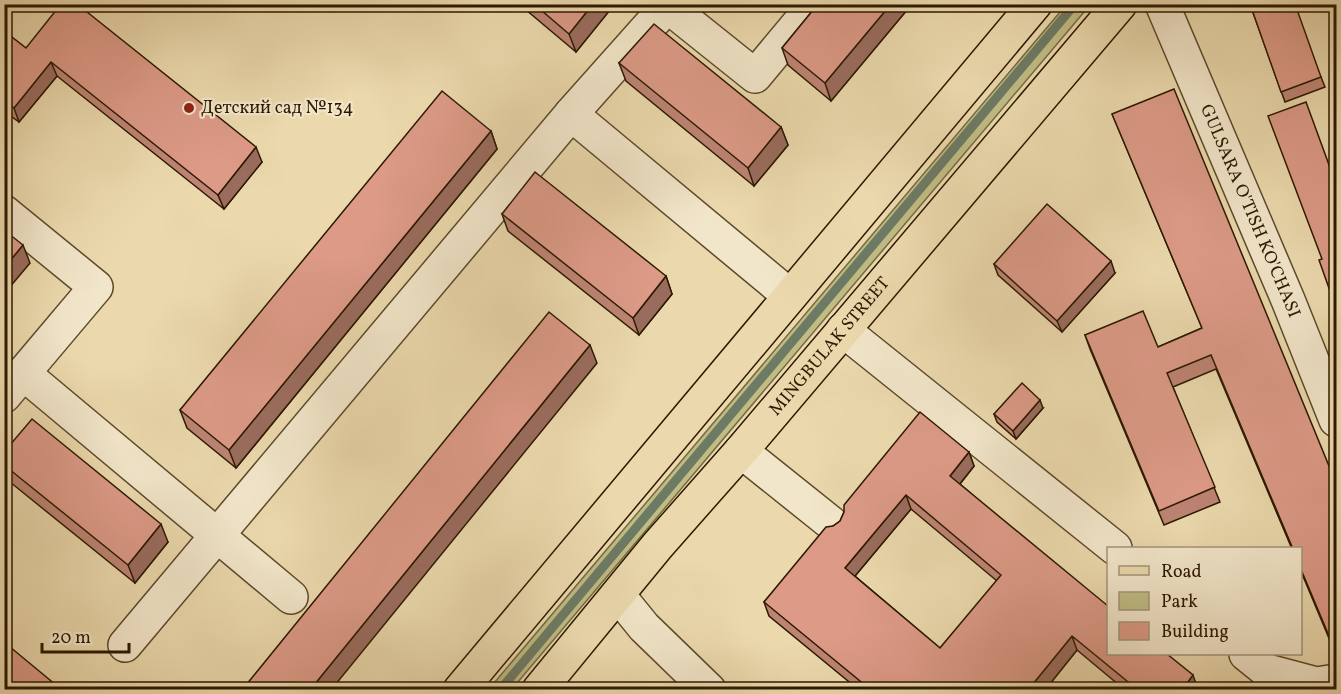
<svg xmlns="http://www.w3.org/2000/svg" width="1341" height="694" viewBox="0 0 1341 694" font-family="Vollkorn,serif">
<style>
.green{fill:#c0bc84;stroke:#766a42;stroke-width:1.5}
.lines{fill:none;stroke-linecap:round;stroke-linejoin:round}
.stream{stroke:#6d7a64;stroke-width:9}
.minor-casing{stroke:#5c492b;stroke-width:36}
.major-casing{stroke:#2c1900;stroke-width:36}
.minor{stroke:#f2e6ca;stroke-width:33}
.major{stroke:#ebd9ad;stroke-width:33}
.wall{fill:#bd8474;stroke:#2c1900;stroke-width:1.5;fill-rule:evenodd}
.shaded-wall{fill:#9a6c5e;stroke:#2c1900;stroke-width:1.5}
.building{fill:#dc9a87;stroke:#2c1900;stroke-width:1.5;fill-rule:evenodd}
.poi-dot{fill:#8f2418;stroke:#f2e6ca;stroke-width:2}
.labels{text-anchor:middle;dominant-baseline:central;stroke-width:4.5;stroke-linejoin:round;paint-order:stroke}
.poi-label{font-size:18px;fill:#2c1900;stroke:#f2e6ca;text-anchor:start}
.street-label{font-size:18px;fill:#2c1900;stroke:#f2e6ca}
</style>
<rect width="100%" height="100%" fill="#ebd9ad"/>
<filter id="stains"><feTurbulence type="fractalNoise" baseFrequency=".00333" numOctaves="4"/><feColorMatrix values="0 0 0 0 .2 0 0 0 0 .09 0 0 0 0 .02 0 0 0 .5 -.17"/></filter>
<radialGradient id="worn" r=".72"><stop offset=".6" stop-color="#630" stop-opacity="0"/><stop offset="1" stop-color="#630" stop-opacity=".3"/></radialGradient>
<path class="green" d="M1066,5H1090L512,689H489Z"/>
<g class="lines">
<path class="stream" d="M500,690L1075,4"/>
<g class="minor-casing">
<g id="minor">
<path d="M665,4L755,76L815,4"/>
<path d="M669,4L571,114L790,296"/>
<path id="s1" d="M1162,4L1288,300L1336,420"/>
<path d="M4,212L96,287L4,396"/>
<path d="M843,330L1115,548"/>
<path d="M23,373L291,597"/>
<path d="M741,451L831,523"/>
<path d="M618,595L644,627L709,690"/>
<path d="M125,645L571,114"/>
<path d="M1246,654L1267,671L1316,684L1336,681"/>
</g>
</g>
<g class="major-casing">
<g id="major">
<path d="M460,690L1035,4"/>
<path id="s2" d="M539,690L658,545L741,451L1120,4"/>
</g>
</g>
<use href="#minor" class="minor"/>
<use href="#major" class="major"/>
</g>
<path class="wall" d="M519,4H607L610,10L576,52Z
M818,4H912L831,101L788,65L782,48Z
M1250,4L1321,77L1325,87L1285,102Z
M4,31L26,48L262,162L224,209L57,76L19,122L4,111Z
M619,63L781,127L788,145L754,186L626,81Z
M1112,114L1336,483V655L1300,569V549H1292L1216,369L1173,387L1220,502L1164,525L1090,349L1085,335L1158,347L1202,328Z
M491,131L497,149L236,468L187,428L180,410Z
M502,214L666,276L672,294L639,335L508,231Z
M994,264L1115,273L1062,332L998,275Z
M1043,408L1016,439L997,422L994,414Z
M4,452L168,542L135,583L5,478Z
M969,452L974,466L960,484L1199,689L1125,690L1077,650L1045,690H859L769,616L764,602L833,526L840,521L844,512ZM911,509L997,581L940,648L855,576Z"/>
<path class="shaded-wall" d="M593,4H607L610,10L576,52L569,34Z
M891,4H912L831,101L825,83Z
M51,62L57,76L19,122L14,108Z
M781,127L788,145L754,186L748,168Z
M491,131L497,149L236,468L229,450Z
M256,147L262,162L224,209L218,195Z
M23,245L30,263L4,294V268Z
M1111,261L1115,273L1062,332L1057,321Z
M666,276L672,294L639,335L633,318Z
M590,345L597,363L331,690H310Z
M1040,400L1043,408L1016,439L1013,431Z
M969,452L974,466L955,490L950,476Z
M906,495L911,509L850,582L845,568Z
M161,524L168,542L135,583L128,565Z
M1072,636L1077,650L1045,690H1028Z
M1193,675L1198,690H1182Z"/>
<path class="building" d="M61,4H77L256,147L218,195L51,62L14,108L4,101V31L26,48Z
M534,4H593L569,34Z
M818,4H891L825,83L782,48Z
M1250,4H1295L1321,77L1281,92Z
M654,24L781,127L748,168L619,63Z
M1174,89L1336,483V641L1332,643L1300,567V549H1293L1211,355L1167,373L1215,487L1159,511L1085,335L1143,311L1158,347L1202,328L1112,114Z
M442,91L491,131L229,450L180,410Z
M1306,102L1336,184V308L1319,260L1322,259L1268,116Z
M535,172L666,276L633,318L502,214Z
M1047,204L1111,261L1057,321L994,264Z
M4,230L23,245L4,268Z
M549,312L590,345L310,690H242Z
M1022,383L1040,400L1013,431L994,414Z
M920,412L969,452L950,476L1108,606V654H1167L1193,675L1182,690H1138L1072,636L1028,690H871L764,602L826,527L833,526L840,521L844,512V505ZM906,495L1001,575L940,648L845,568Z
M32,419L161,524L128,565L4,465V452Z
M4,642L62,690H4Z"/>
<circle class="poi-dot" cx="189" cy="108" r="6"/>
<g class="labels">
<g class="poi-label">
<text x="201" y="108">Детский сад №134</text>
</g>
<g class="street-label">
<text stroke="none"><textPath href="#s1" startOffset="225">GULSARA O'TISH KO'CHASI</textPath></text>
<text stroke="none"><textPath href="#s2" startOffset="450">MINGBULAK STREET</textPath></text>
</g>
</g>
<rect width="1341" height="694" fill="none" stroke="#ebd9ad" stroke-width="24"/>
<rect x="6" y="6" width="1329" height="682" fill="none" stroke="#2c1900" stroke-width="3"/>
<rect x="12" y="12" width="1317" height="670" fill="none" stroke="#2c1900" stroke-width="1.5"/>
<rect x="1107" y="547" width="195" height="108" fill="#f2e6ca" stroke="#a39479" stroke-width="1.5"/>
<rect x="1119" y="566" width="30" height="9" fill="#ebd9ad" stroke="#a39479" stroke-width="1.5"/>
<text x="1161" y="577" font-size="18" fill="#2c1900">Road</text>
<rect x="1119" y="592" width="30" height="18" fill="#c0bc84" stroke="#a39479" stroke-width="1.5"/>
<text x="1161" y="607" font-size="18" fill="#2c1900">Park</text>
<rect x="1119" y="622" width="30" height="18" fill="#dc9a87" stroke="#a39479" stroke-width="1.5"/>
<text x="1161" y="637" font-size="18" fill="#2c1900">Building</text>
<path d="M42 643v9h87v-9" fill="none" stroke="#2c1900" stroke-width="3"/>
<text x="51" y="643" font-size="18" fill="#2c1900" stroke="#f2e6ca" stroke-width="4.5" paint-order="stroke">20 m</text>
<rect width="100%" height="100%" filter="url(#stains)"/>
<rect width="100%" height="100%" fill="url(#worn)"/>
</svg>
